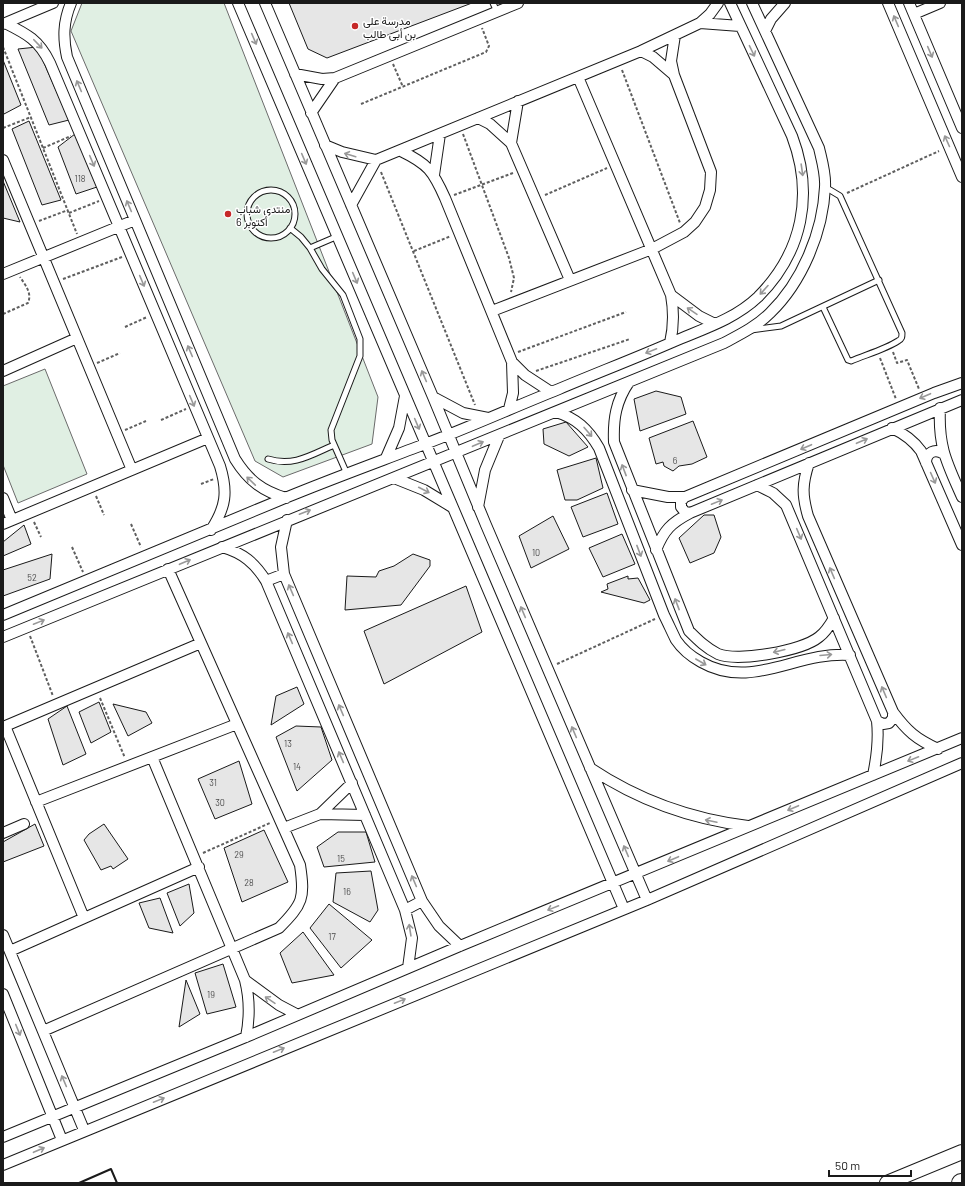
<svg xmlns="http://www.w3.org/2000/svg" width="965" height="1186" viewBox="0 0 965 1186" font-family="Barlow,Vazirmatn,sans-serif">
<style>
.green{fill:#e0efe3;stroke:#6a6a6a}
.building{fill:#e6e6e6;stroke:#1a1a1a}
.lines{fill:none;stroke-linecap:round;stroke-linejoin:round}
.lane-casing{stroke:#1a1a1a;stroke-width:7}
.street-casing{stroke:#1a1a1a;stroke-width:12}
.secondary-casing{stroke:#1a1a1a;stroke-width:16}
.highway-casing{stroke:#1a1a1a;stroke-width:20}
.path{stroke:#5f5f5f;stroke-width:2;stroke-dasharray:3 2;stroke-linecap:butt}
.lane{stroke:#fff;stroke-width:5}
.street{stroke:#fff;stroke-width:10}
.secondary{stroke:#fff;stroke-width:14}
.highway{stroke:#fff;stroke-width:18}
.wall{stroke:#1a1a1a;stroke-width:2}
.oneway{stroke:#989898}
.poi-dot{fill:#c62828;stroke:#fff;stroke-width:1.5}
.labels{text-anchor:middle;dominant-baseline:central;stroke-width:3;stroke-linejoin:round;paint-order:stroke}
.number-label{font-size:9px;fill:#4d4d4d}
.poi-label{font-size:11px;fill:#1a1a1a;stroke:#fff;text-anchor:start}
</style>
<rect width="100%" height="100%" fill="#fff"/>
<path class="green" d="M82,3H224L378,397L372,444L283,477L255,461L71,31Z
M45,369L87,474L18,503L3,465V386Z"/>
<path class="building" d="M289,3H472L327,58L308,49Z
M37,47L69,120L49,125L18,49Z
M3,60L21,105L4,114L3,111Z
M29,121L61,200L42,205L12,129Z
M75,134L97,187L76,194L58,147Z
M3,181L20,222L3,218Z
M656,391L681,397L686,414L640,431L634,399Z
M693,421L707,457L692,464L679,466L673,471L664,466L663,462L656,464L649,438Z
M566,422L588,447L569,456L544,444L543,429Z
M596,458L603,488L577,500H565L557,470Z
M607,493L618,524L583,537L571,507Z
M704,515H714L721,537L714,553L690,563L679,538Z
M553,516L569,549L531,568L519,536Z
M24,525L31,544L3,556V542Z
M622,534L635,564L603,577L589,548Z
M52,554L50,579L3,596V570Z
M413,554L430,560V566L401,605L345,610L347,576L376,577L379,571L394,566Z
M628,576V579L638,578L650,600L644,603L601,592L608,589L607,584Z
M466,586L482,632L384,684L364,631Z
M297,687L304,704L271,725L276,696Z
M99,702L111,732L91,743L79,712Z
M113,704L146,712L152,723L128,736Z
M67,706L86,754L63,765L48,719Z
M296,726L321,727L332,760L297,791L276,737Z
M239,761L252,804L215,819L198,779Z
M35,824L44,846L3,862V842Z
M104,824L128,859L113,869L111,866L101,870L84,840L89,834Z
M264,830L288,882L242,902L224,848Z
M338,832H366L375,862L324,867L317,847Z
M371,871L378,910L370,922L333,902L336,873Z
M189,884L194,913L180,926L167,893Z
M160,898L173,933L149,928L139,903Z
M329,904L372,940L341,968L310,928Z
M303,932L334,975L292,983L280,953Z
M223,964L236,1007L207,1014L195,973Z
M186,980L200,1014L179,1027Z"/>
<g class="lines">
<g class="lane-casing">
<path id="lane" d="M493,3L497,12
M247 214a24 24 0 1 1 48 0a24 24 0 1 1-48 0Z
M290,228L301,237L310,248L322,269L343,295L360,339V356L331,430L332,440L347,474
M310,248L338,236
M823,307L848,360L851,361C865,355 886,349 898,341C902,339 902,337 902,333L840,196L825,187
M751,330L781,326L879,280
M268,459C293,467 311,455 334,445"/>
</g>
<g class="street-casing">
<path id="street" d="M71,3C63,22 63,38 67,57L235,459C248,480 262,491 286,498
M238,3L624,909
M265,3L433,397L486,525L647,900
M888,3L962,177
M909,3L962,128
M914,14L940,3
M5,23C27,34 39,40 50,63L220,466C228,492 226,507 211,530
M700,23L740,26
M3,24L53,3
M765,31L771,19L785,3
M641,51L653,57L674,75
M295,74L322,79L335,78L518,3
M578,77L671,295C674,312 674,326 670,343
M311,113L335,78
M478,118L490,124L511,143L570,280
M511,143L518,101
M325,145L342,152L376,160L641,51L700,23L710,14L718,3
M401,151C428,164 433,171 445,198L512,362L513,393L509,409
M3,160L132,470
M434,175L440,134
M351,205L376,160
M3,274L135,220
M671,295L699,316L715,324
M492,311L652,249L684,232L695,222L705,207L710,190L711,172L674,75L671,61L675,35
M512,362L525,375L551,392
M3,371L77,338
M629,382C616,401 613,419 614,442L689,631C698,640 706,648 718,654C738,662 802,651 819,637C826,632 830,625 834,618
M433,397L463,413L488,418
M940,408C938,447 947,463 962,497
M556,412C576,418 588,429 599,448L664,615C668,623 672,632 676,640C682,649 692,657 701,662C752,691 796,651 850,655
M892,428C905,434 913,440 921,451L962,545
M386,458L399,428L405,396
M809,463C802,484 802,495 808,516L893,712C907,731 916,739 938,749
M926,463C926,452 935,448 944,454
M394,478L424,490L452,507
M757,485L773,493L786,505L877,721C879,740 877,756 873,775
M632,490L668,497H685L934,393L962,383
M685,497L681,501V507L685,512L690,513
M3,498L12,520
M478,507L485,470L499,436
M287,520L281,547L284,574L422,901L439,926L460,946
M3,524L208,438
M222,547C243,553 255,563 266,581L405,910L412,938L408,968
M656,550C664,530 671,523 690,513L962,400
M266,581L284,574
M3,615C97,576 191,537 285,498C331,479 378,462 425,444C470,427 514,407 559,389C597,373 636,358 675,341C703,329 735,319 758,297C803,252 814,194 792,136L730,3
M3,637L724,343C741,334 757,326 770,313C802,282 823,232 825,187C826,174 822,161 819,148L752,3
M877,721L883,724L889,723L893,718V712
M5,726L84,918
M3,727L201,643
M152,757L245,980C250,1000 250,1017 246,1037
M590,768C638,800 690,819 748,826
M36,802L237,724
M320,814L352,783
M284,828L320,814L365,815
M3,833L24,824
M405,910L422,901
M3,935L84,1130
M10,951L199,867
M245,980L279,1005L298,1015
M3,994L62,1140
M43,1031L279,928C303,904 305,898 300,865L168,569
M3,1137L246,1037L460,946L962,738
M3,1165L647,900L962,763"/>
</g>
<g class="secondary-casing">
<path id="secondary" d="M887,1183L962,1152"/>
</g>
<g class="highway-casing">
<path id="highway" d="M961,1183H962"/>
</g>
<path class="path" d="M3,47L77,234
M393,64L403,87
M622,70L680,223
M361,104L486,52L489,46L482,28
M3,128L31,117
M463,134L509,258L514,278L511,292
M43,148L71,136
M381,172L475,405
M847,193L939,151
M454,195L513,173
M545,195L607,168
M69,213L99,201
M39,221L68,210
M414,251L451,236
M63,279L122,257
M3,314L28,303C32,293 26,286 20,277
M125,327L147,317
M518,352L626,312
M893,352L897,363L907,360L919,389
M880,358L896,399
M97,363L120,353
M536,371L630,339
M161,420L186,409
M125,430L146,421
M201,484L214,479
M96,496L104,515
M34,522L41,537
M131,524L141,547
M72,547L83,572
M30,636L53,696
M557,664L655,619
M100,698L125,758
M203,853L270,823"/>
<use href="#lane" class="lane"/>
<use href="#street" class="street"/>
<use href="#secondary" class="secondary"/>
<use href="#highway" class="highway"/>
<path class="wall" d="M79,1183L111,1169L117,1183"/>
</g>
<defs><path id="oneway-shaft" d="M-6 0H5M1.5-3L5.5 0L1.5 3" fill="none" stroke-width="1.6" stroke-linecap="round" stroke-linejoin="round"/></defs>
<g class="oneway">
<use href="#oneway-shaft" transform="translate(896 21) rotate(-113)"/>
<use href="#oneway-shaft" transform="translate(254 39) rotate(67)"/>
<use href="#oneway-shaft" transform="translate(38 44) rotate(46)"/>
<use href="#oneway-shaft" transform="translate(752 51) rotate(64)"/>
<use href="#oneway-shaft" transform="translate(930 52) rotate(67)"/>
<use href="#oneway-shaft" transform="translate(79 86) rotate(-113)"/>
<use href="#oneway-shaft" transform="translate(947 141) rotate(-114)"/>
<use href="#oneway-shaft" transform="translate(350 155) rotate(-163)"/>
<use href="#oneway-shaft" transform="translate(304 159) rotate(67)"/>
<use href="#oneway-shaft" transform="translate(92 161) rotate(67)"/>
<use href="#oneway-shaft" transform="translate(802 170) rotate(82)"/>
<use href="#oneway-shaft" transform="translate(129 206) rotate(-113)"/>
<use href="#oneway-shaft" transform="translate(355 278) rotate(67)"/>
<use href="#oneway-shaft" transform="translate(142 281) rotate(67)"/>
<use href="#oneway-shaft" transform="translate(764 290) rotate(132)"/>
<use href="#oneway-shaft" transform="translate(692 311) rotate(-146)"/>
<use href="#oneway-shaft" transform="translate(190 351) rotate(-113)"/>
<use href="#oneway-shaft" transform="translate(651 351) rotate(158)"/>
<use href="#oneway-shaft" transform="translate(424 376) rotate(-113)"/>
<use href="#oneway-shaft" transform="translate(925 396) rotate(157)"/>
<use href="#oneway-shaft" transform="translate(192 401) rotate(67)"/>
<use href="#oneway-shaft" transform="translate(417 424) rotate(67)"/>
<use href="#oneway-shaft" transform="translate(588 432) rotate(49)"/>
<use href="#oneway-shaft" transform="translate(862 441) rotate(-23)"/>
<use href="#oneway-shaft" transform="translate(478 444) rotate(-23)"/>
<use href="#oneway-shaft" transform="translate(806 447) rotate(157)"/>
<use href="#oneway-shaft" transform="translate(624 470) rotate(-111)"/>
<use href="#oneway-shaft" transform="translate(933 478) rotate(66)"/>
<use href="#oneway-shaft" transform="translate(251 481) rotate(-136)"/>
<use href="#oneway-shaft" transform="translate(424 490) rotate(27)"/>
<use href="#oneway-shaft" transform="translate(717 502) rotate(-22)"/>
<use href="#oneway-shaft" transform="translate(305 512) rotate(-21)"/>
<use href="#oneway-shaft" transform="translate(799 534) rotate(67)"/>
<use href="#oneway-shaft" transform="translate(639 551) rotate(69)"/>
<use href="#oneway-shaft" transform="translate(185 562) rotate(-23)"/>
<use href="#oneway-shaft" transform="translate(832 573) rotate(-113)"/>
<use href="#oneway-shaft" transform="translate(291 590) rotate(-113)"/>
<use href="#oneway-shaft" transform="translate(677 604) rotate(-111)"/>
<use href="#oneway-shaft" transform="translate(523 612) rotate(-113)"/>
<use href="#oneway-shaft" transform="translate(39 622) rotate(-22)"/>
<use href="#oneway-shaft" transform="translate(290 638) rotate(-113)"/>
<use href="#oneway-shaft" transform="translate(779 651) rotate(166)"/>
<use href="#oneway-shaft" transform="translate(826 655) rotate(-5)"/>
<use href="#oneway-shaft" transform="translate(701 662) rotate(30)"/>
<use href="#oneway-shaft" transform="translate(884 692) rotate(-113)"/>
<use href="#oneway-shaft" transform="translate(341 710) rotate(-113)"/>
<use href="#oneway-shaft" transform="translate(574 732) rotate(-113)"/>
<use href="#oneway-shaft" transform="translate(341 757) rotate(-113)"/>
<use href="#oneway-shaft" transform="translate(913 759) rotate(158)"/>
<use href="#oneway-shaft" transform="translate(793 808) rotate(157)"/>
<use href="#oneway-shaft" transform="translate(711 821) rotate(-168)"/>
<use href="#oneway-shaft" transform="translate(626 851) rotate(-113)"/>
<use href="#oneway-shaft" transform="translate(673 859) rotate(157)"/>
<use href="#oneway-shaft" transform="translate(414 881) rotate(-113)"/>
<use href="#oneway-shaft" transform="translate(553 908) rotate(158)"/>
<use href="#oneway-shaft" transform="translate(410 930) rotate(-99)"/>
<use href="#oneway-shaft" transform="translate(270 1000) rotate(-146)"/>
<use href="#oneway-shaft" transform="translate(400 1001) rotate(-22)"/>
<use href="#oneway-shaft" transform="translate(18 1030) rotate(68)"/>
<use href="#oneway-shaft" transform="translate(279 1050) rotate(-22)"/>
<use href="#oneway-shaft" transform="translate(64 1081) rotate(-113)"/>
<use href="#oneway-shaft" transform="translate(159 1100) rotate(-22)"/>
<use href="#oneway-shaft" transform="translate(39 1150) rotate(-23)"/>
</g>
<g class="poi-dot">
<circle cx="355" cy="26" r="4"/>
<circle cx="228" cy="214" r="4"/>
</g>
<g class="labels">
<g class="number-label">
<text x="80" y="178">118</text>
<text x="675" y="460">6</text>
<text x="536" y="552">10</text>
<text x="32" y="577">52</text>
<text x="288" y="743">13</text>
<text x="297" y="766">14</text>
<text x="213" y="782">31</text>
<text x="220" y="802">30</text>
<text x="239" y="854">29</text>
<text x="341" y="858">15</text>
<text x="249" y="882">28</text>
<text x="347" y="891">16</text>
<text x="332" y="936">17</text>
<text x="211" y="994">19</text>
</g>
<g class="poi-label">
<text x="363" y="20">مدرسة على<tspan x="363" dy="13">بن أبى طالب</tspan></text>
<text x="236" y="208">منتدى شباب<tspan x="236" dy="13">6 أكتوبر</tspan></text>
</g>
</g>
<rect width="965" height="1186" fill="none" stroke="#1a1a1a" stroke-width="8"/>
<path d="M829 1170v6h82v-6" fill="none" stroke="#1a1a1a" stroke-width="2"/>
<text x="835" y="1170" font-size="12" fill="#1a1a1a" stroke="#ffffff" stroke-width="3" paint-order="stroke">50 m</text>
</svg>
